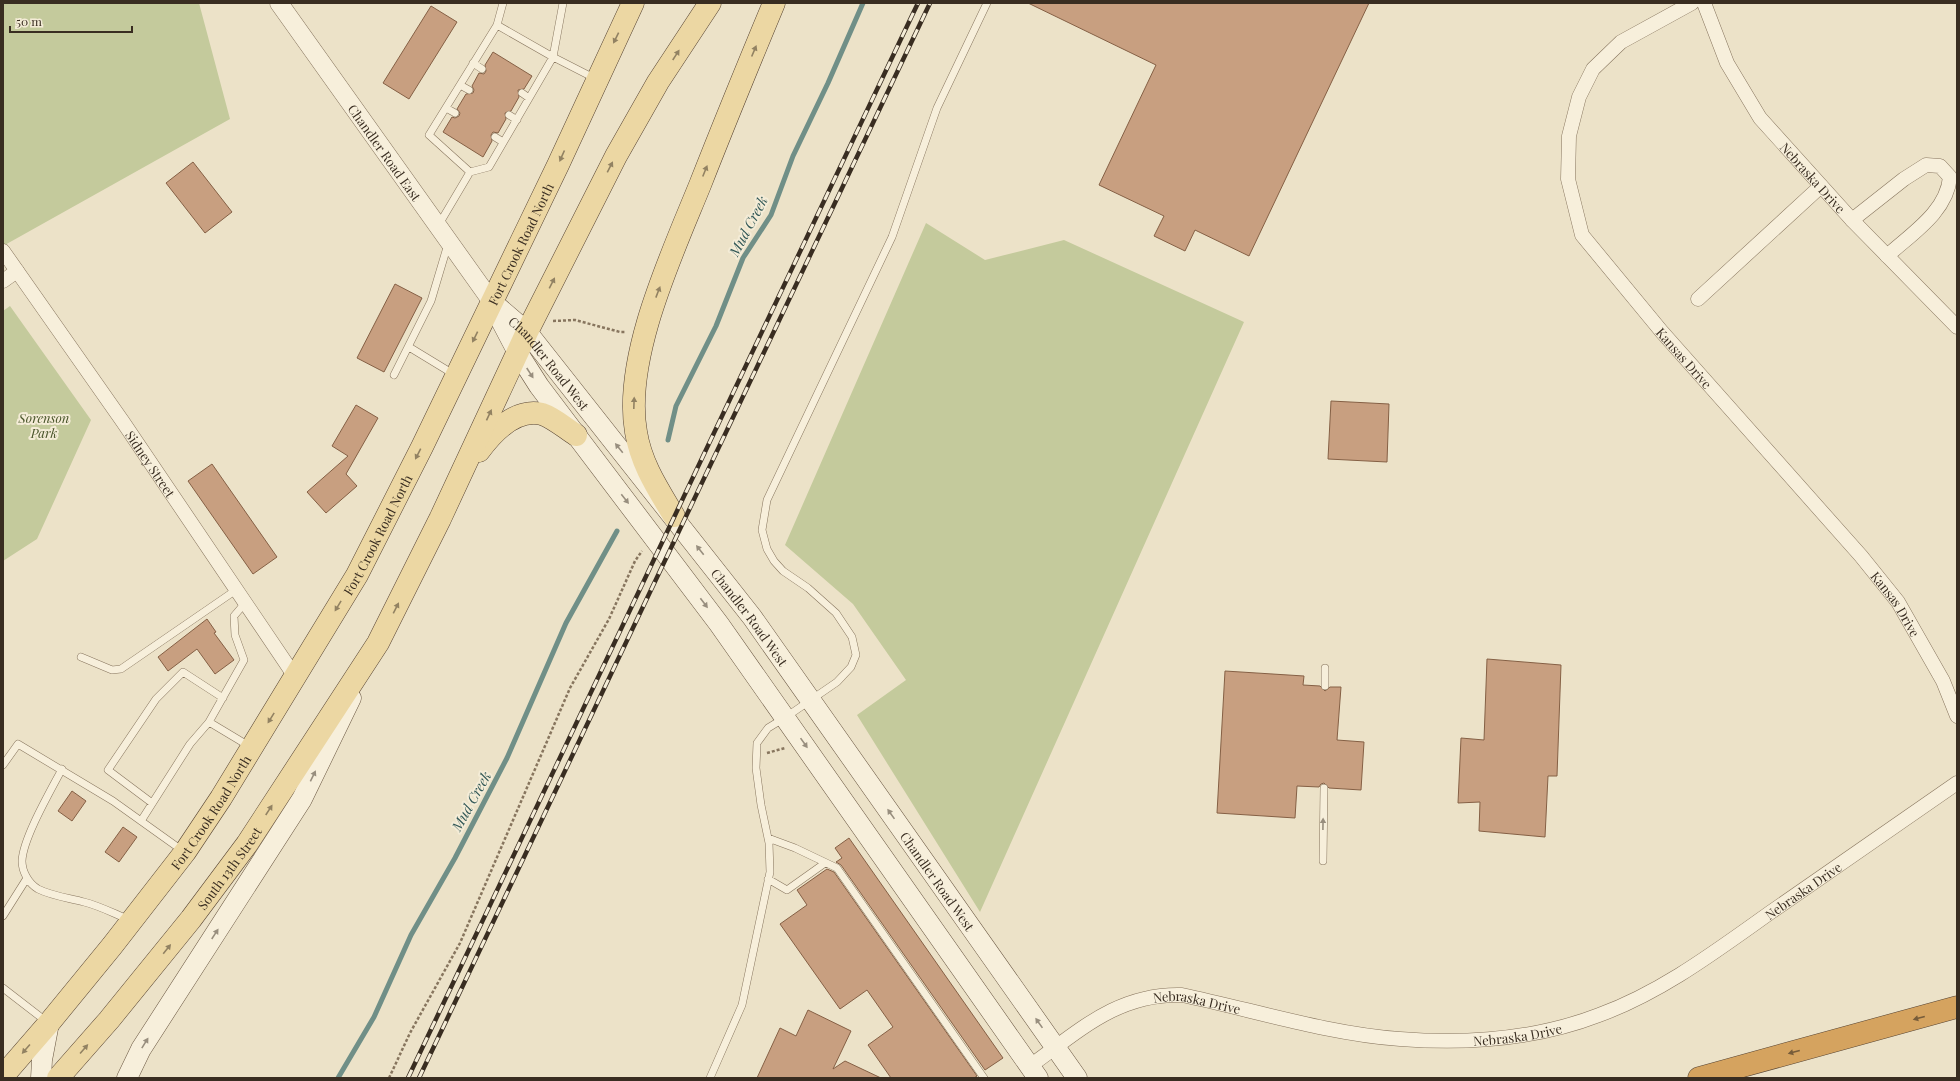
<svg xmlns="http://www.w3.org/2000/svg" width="1960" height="1081" viewBox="0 0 1960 1081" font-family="'Playfair Display',serif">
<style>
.green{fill:#c4ca9c}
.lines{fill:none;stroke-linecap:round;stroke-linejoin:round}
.stream{stroke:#708f87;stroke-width:5}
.building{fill:#c89f80;stroke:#856045}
.service-casing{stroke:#87755e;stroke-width:8}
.minor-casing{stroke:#87755e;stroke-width:15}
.tertiary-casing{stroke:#87755e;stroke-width:19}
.secondary-casing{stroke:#695641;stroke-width:21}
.primary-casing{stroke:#564332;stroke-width:23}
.motorway-casing{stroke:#564332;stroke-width:23}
.path{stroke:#87755e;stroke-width:2.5;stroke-dasharray:3 2;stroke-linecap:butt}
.service{stroke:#f7efdb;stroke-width:7}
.minor{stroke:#f7efdb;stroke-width:14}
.tertiary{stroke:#f7efdb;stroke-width:18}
.secondary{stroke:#f7efdb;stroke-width:20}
.primary{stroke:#ecd7a3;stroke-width:22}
.motorway{stroke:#d5a35f;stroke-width:22}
.rail-casing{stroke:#392d21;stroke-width:4.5}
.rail{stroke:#f4ecd7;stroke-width:3;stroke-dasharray:9;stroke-linecap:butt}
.oneway{fill:#928262}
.oneway2{fill:#988e7e}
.oneway3{fill:#775c3a}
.labels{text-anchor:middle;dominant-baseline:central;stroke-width:4;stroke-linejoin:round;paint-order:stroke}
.street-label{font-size:13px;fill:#392d21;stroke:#f4ecd7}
.park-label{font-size:13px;font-style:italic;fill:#485429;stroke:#f4ecd7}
.water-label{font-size:14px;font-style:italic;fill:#315756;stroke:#f4ecd7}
</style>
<rect width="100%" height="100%" fill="#ece2c8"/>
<path class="green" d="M3,3H199L230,119L3,246Z
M926,223L985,260L1064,240L1244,322L980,912L857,715L906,680L853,604L785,545Z
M10,306L91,420L37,539L3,561V311Z"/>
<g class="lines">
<path class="stream" d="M668,440L676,406L716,326L743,258L771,215L793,156L828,83L863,3
M338,1078L374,1017L411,935L455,858L507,758L566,623L617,531"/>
</g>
<path class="building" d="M1028,3H1369L1249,256L1195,230L1185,251L1154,236L1164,216L1099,185L1156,65Z
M431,6L457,22L409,99L383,83Z
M493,52L532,76L524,89L518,90L519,97L511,111L505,113L506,119L498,133L493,132L491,135L492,141L483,157L443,132L452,117L455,118L459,116L460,113L457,109L466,94L473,93L474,90L472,86L479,73L484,74L486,71L485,65Z
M193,162L232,212L205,233L166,183Z
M395,284L422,298L384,372L357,358Z
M1331,401L1389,404L1387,462L1328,459Z
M356,405L378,418L346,474L357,486L326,513L307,492L348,456L332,446Z
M212,464L277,557L253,574L188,481Z
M207,619L216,632L214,633L234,660L215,674L197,649L168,671L158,657Z
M1487,659L1561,665L1557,776H1548L1545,837L1479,831L1480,802L1458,803L1461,738L1484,740Z
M1225,671L1304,676L1303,685L1320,686L1325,691L1330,687H1341L1337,740L1364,742L1361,790L1329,788L1324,783L1321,784L1319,787L1297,786L1295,818L1217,813Z
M72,791L86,801L72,821L58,811Z
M123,827L137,837L119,862L105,852Z
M849,838L1003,1058L985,1070L841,865L836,862L842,858L835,848Z
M827,869L834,872L977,1076L974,1078H891L868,1045L893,1027L867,990L840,1009L780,924L807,905L797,890Z
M808,1010L851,1031L833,1069L845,1061L881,1078H757L780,1028L796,1036Z"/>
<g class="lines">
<g class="service-casing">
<path id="service" d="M497,25L503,3
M473,63L482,69
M460,85L469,90
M522,93L529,98
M446,108L455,113
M509,115L517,120
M495,137L503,142
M470,172L489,167L553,57L563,3
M438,226L470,172L429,135L497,25L553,57L596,79
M409,347L455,375
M394,375L431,301L448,244
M245,603L234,616L235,635L244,660L209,722L249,746
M81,657L112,670L121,669L236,590
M1325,686V668
M3,765L18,744L113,801L183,851
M62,769C51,790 23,838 22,861C22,871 28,883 38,889C52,896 69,898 84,902C100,906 115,914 130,920
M152,803L108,770L156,699L183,672L223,698
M141,821L190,744L209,722
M768,838L795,848L837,868L984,1078
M1323,861L1324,788
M768,879L787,890L825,863
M3,916L27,878
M3,988L47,1022
M710,1078L742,1005L770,872L769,843L761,805L756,768L757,743L768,728L786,717L837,682L851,667L856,655L852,637L836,613L808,588L783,571L774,561L767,549L762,530L767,500L892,237L937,108L987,3"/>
</g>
<g class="minor-casing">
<g id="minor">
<path id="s1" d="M1692,3L1621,42L1593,69L1579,97L1569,136L1568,179L1582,235L1662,332L1861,556L1898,602L1943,681L1957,716"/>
<path id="s2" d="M1704,3L1727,63L1760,118L1852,220L1957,327"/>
<path d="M1852,220L1904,179L1926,165L1940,166L1950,177C1947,212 1911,234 1887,256"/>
<path id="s3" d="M3,251L123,422L296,678"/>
<path d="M3,281L17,271"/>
<path d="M1698,299L1821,186"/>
<path id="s4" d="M1030,1066C1079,1031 1118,993 1182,995C1253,1010 1329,1034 1400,1039C1465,1044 1537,1039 1599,1015C1662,992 1716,951 1771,912C1833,869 1895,826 1957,783"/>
</g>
</g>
<g class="tertiary-casing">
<g id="tertiary">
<path id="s5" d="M279,3L492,302"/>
</g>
</g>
<g class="secondary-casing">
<g id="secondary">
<path id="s6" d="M492,302L527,332L752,617L1077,1078"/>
<path d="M496,311L518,353L539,386L719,624L1038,1078"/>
<path d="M41,1078L42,1060L49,1023"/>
<path d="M127,1078L141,1049L302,799L351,698"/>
</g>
</g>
<g class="primary-casing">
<g id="primary">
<path d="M479,451C493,432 515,408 542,414C554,418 565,428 576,435"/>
<path d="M674,516C658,489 641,464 636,432C623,358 672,254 700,185C724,124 749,63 774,3"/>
<path id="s7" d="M3,1076L49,1023L112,946L185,852L221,798L357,575L422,447L558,165L633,3"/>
<path id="s8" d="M58,1078L109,1020L191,919L247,844L378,643L440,519L527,332L616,156L658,82L710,3"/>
</g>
</g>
<g class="motorway-casing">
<path id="motorway" d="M1699,1078L1957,1007"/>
</g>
<path class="path" d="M553,321L575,320L620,332H626
M767,753L785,748
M389,1078L410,1033L460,943L570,688L609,619L635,561L642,551"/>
<use href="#service" class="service"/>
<use href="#minor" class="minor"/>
<use href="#tertiary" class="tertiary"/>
<use href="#secondary" class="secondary"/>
<use href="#primary" class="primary"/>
<use href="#motorway" class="motorway"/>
<g class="rail-casing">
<path id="rail" d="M408,1078L918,3
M419,1078L930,3"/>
</g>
<use href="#rail" class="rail"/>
</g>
<defs><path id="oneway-solid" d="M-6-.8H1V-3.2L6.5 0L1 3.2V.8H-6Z"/></defs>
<g class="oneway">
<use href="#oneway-solid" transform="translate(616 38) rotate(116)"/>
<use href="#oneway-solid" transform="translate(754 51) rotate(-67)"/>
<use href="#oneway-solid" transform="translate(676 55) rotate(-57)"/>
<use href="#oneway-solid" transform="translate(562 156) rotate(114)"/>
<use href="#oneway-solid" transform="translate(610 167) rotate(-63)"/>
<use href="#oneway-solid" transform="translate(705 171) rotate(-68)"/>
<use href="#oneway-solid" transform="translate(552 283) rotate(-63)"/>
<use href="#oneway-solid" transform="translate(658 292) rotate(-69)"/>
<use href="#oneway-solid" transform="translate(475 337) rotate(116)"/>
<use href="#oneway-solid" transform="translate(634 403) rotate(-88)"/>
<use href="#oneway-solid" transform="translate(489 415) rotate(-65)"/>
<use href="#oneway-solid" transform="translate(418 454) rotate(117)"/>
<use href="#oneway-solid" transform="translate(338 606) rotate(121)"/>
<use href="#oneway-solid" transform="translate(396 608) rotate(-63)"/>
<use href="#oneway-solid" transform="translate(271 718) rotate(122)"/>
<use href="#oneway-solid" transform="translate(269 810) rotate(-57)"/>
<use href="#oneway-solid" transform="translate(167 949) rotate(-51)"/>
<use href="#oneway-solid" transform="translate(26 1049) rotate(131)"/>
<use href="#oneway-solid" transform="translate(84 1049) rotate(-49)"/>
</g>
<g class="oneway2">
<use href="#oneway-solid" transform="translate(530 373) rotate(57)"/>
<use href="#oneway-solid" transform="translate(619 448) rotate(-129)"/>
<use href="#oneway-solid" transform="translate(625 499) rotate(52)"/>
<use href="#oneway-solid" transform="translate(700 550) rotate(-128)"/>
<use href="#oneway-solid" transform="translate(704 603) rotate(53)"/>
<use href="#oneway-solid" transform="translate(804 743) rotate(55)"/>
<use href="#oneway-solid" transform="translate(313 776) rotate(-64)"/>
<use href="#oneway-solid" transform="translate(891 814) rotate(-125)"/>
<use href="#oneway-solid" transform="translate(1323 824) rotate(-89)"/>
<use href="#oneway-solid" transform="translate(215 934) rotate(-57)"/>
<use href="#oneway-solid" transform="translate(1039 1023) rotate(-125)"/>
<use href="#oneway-solid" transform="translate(145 1043) rotate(-58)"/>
</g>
<g class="oneway3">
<use href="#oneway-solid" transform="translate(1919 1018) rotate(165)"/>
<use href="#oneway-solid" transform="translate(1794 1052) rotate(165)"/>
</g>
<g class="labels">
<g class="street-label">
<text stroke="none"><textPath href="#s5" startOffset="183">Chandler Road East</textPath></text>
<text stroke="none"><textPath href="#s2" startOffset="208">Nebraska Drive</textPath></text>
<text stroke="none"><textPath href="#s7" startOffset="984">Fort Crook Road North</textPath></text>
<text stroke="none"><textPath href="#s1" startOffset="452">Kansas Drive</textPath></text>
<text stroke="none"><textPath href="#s6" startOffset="84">Chandler Road West</textPath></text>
<text stroke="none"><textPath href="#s3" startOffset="259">Sidney Street</textPath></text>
<text stroke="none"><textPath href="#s7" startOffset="660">Fort Crook Road North</textPath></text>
<text stroke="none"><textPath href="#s1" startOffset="777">Kansas Drive</textPath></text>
<text stroke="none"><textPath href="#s6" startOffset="408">Chandler Road West</textPath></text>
<text stroke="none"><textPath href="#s7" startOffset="336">Fort Crook Road North</textPath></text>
<text stroke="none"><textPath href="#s8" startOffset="271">South 13th Street</textPath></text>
<text stroke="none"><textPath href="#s6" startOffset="732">Chandler Road West</textPath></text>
<text stroke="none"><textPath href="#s4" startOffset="836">Nebraska Drive</textPath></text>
<text stroke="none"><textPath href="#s4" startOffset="187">Nebraska Drive</textPath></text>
<text stroke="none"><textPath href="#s4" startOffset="512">Nebraska Drive</textPath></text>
</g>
<g class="park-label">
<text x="44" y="417">Sorenson<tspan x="44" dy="15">Park</tspan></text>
</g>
<g class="water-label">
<text transform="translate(748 226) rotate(-62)">Mud Creek</text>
<text transform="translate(471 801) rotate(-61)">Mud Creek</text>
</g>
</g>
<rect width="1960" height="1081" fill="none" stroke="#392d21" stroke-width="8"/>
<path d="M10 26v6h122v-6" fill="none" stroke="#392d21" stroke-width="2"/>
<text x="16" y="26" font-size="12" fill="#392d21" stroke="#f4ecd7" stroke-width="3" paint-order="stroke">50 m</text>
</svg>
